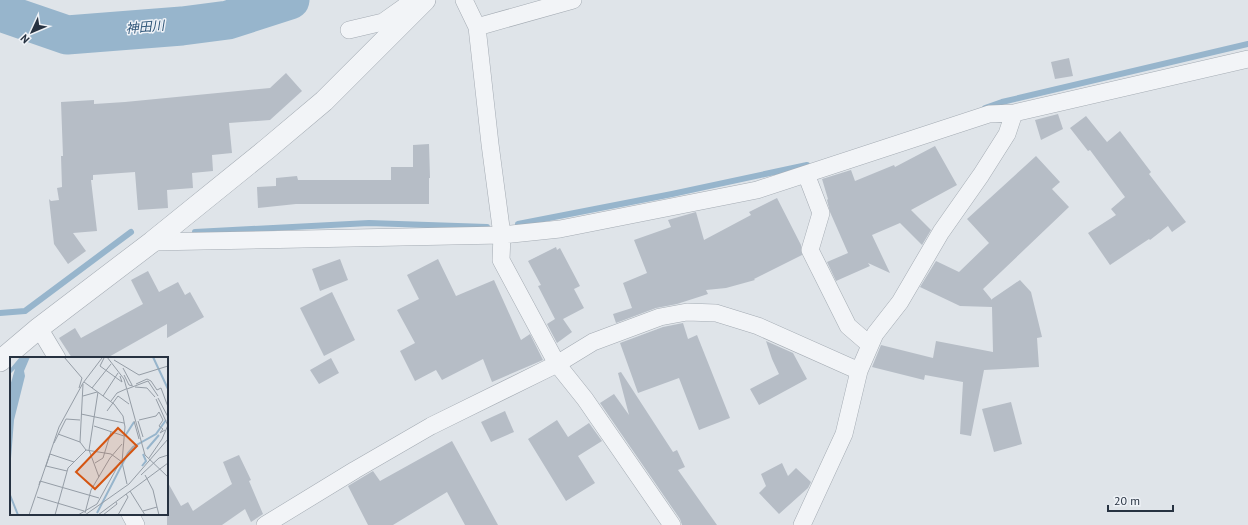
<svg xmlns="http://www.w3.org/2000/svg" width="1248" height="525" viewBox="0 0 1248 525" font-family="'PT Sans','Noto Sans JP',sans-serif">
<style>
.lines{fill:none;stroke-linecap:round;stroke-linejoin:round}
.stream{stroke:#97b5cc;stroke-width:6}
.river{stroke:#97b5cc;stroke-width:39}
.building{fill:#b6bdc6}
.minor-casing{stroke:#a4abb3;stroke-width:18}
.tertiary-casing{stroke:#a4abb3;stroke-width:22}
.minor{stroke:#f2f4f7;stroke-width:17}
.tertiary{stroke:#f2f4f7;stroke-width:21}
.labels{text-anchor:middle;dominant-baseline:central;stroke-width:3;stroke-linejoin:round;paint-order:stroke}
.water-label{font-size:13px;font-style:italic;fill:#2e5578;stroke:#eef2f7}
.inset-river{fill:none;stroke:#97b5cc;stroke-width:2}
.inset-road{fill:none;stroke:#959da6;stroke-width:1}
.view{fill:#d55511;fill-opacity:0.15;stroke:#d55511;stroke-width:2}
.inset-edge{fill:none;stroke:#273241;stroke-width:2}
</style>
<rect width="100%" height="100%" fill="#dfe4e9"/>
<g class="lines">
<path class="stream" d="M985,108L1002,102L1248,44
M518,224L672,194L807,165
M195,232L369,223L487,227
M0,313L25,311L131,232"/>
<path class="river" d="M0,12L67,35L182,26L228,20L290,0"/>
</g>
<path class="building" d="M1069,58L1073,76L1055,79L1051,62Z
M286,73L302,91L270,120L229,123L232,153L212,155L213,171L192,173L193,188L167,190L168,208L138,210L135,172L93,175V180H91L97,231L73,233L86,251L68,264L54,244L49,199L51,201L59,200L57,188L62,187L61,156H63L61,102L94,100V104L125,102L270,88Z
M1058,114L1063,129L1041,140L1035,120Z
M1086,116L1107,142L1120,131L1151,172L1149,174L1186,222L1172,232L1168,226L1150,240L1149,239L1110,265L1088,233L1116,215L1111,209L1125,197L1090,150L1088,151L1070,128Z
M429,144L430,178H429V204H296L258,208L257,187L276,186V178L297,176L298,180H391V167H413V145Z
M935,146L957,185L911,210L931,230L922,245L900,223L872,235L890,273L868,263L870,266L836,281L827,262L848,253L830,212L827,200L828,199L822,179L851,170L855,181L894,165L895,167Z
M1036,156L1060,182L1052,189L1069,207L983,289L992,300V299L1020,280L1031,292L1042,337L1037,338L1039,367L984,370L971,436L960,434L963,382L925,375L924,380L872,367L881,345L933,358L936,341L993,352L992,307L960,306L920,287L936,261L959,272L989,243L967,219Z
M777,198L801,245L802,255L754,279L755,280L726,288L706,290L708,294L677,304L656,308L616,323L613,314L632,308L623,283L647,273L634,240L671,227L668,220L696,212L704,240L751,215L749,212Z
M556,247L557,250L560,248L580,286L574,289L584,308L563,319L572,332L557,343L547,324L555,319L538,286L541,285L528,261Z
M340,259L348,280L320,291L312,269Z
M438,259L456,296L494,280L521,340L530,334L543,360L492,382L483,359L442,380L436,370L415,381L400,351L415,343L397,310L419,299L407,275Z
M148,271L159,292L178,282L185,295L190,292L204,317L167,338V324L107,358H72L59,338L75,328L81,338L143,304L131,280Z
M332,292L355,340L324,356L300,308Z
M683,323L688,339L697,335L730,418L699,430L679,378L638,393L620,343L663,327Z
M766,341L793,353L807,379L759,405L750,389L779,374L772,359Z
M331,358L339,373L319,384L310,370Z
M621,372L673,452L677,450L685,467L678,470L717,525H682L680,519L600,403L614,394L629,415L618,373Z
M1011,402L1022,444L994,452L982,409Z
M505,411L514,432L491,442L481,422Z
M557,420L568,437L589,423L602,441L578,456L595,483L566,501L528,439Z
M452,441L498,525H465L447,492L393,525H368L348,486L373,471L380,481Z
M239,455L251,480L249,481L263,514L251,522L245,509L222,525H167V481L181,506L188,502L193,511L232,484L223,462Z
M782,463L788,476L796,468L811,482L808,488L779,514L759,493L766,486L761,474Z"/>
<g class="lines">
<g class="minor-casing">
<path id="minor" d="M464,0L477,27L490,144L502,235L501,260L557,364L585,399L672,525
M477,27L573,0
M349,30L383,22L414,0
M806,174L821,213L810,250L848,326L870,345
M152,242L502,235L560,229L757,190L989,114L1014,113L1248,59
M39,328L57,358
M130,514L136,525
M265,525L355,470L431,426L557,364L593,342L660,317L687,312L716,313L758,326L859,371
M802,525L844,434L859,371L875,334L900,302L941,232L981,175L1007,134L1014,113"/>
</g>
<g class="tertiary-casing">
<path id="tertiary" d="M0,361L39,328L152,242L267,149L324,101L425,0"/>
</g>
<use href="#minor" class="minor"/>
<use href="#tertiary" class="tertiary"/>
</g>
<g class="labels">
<g class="water-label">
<text transform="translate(145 27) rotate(-5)">神田川</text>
</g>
</g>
<g transform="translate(10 357)">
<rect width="158" height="158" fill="#dfe4e9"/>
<path d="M10,0H20L14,14L15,19L4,63L0,114V29L5,12L0,17V12Z" fill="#97b5cc"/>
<path class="inset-river" d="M143,0L158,32M115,79L124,65M137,92L149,78M132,109L136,104L133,97M0,138L8,158M87,156L118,96L123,90L146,77L156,63"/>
<path class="inset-road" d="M54,0L72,21L69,31M97,0L114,22L135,98L158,120M94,1L90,9L112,25L110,19M104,3L129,18L158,9M113,11L122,28M114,18L119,28L123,29M74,25L104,47L113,59L115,70L112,105L117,127M126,27L137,22L141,24L147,33L151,31L158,50M125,30L137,31L145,40M82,31L101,7M117,32L138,24L148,39M88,35L79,93L89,120M73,39L87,35M93,39L108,16M148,41L158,60M146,42L158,69M101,44L107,36L116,32M97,54L108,39L119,47M71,57L114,66M129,63L146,59L149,55L153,63L149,69L153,72L150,76L155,73M124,64L129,82M128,64L133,80M84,69L114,79M48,77L70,85L76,93L101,97L112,105M70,85L73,27M44,86L56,62L70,63M139,101L152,82L158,68M85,106L93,101L101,75M57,114L36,109L40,97L64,105M131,118L149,101L158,98M135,118L143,133L147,150M29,128L30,124L89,141M120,134L135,158M27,140L74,154M133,154L147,150L149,158M75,156L81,133L100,101L112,87M19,158L49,70L73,26L92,1M45,158L58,111L76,93M68,158L87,147L110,105M75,158L119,127L158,82M88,158L158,106M93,158L107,147L106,145M108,158L118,140L116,137"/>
<path class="view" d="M108,71L127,89L85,132L66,115Z"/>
<rect width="158" height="158" class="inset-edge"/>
</g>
<g transform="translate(32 32) rotate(226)" stroke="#eef2f7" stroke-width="3" paint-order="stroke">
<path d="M0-3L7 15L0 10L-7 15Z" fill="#273241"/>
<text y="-6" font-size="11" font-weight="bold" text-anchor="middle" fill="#273241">N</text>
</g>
<path d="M1108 505v6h65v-6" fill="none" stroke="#273241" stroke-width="2"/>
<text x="1114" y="505" font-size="12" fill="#273241" stroke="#eef2f7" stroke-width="3" paint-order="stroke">20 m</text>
</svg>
